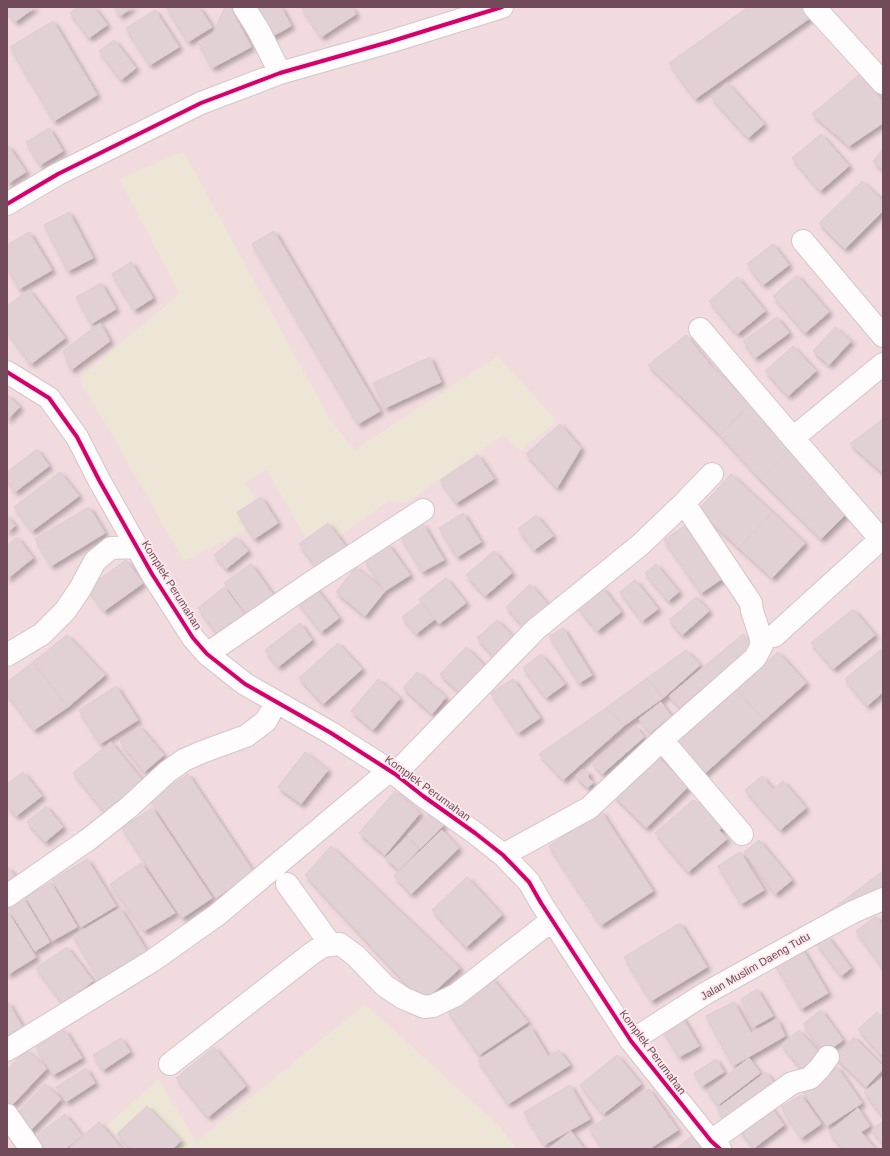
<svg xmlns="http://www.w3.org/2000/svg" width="890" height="1156" viewBox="0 0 890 1156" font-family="Arial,sans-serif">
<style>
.residential{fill:#f1dbdf}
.green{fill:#ede5d5}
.building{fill:#e1d1d5;stroke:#decbd1;filter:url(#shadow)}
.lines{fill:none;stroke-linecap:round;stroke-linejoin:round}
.minor-casing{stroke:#d4c4c9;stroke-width:24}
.minor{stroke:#fefcfc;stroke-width:22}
.cycleway-casing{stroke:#fee9ec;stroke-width:6}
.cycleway{stroke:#d6006c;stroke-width:4}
.labels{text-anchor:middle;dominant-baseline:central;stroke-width:3.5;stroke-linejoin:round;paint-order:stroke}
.street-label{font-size:11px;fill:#714b5a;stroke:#fee9ec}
</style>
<defs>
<filter id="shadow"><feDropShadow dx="3.5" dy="3.5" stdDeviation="2" flood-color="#0004"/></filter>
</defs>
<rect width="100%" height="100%" fill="#f5e9ea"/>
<path class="residential" d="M7,7H883V1149H7Z"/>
<path class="green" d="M183,151L330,419L354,450L498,356L557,421L521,451L503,435L406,503L388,501L315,555L267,470L246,483L266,519L184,562L111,433L82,386L83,374L180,294L119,179Z
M365,1004L500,1127L516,1149H129L107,1125L159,1079L196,1142Z"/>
<path class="building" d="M7,7H35L15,22L7,11Z
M78,7H94L107,25L89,38L70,13Z
M114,7H133L120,16Z
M166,7H199L212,27L188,42Z
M225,7H230L251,47L212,68L198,42L213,33Z
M254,7H281L291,26L271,37Z
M301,7H352L356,14L321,37Z
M748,7H802L810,18L695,99L669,63Z
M155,10L179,47L150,65L126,28Z
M53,21L97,95L54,121L10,47Z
M114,40L136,68L121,80L99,51Z
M861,73L883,102V123L849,146L812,114Z
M727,83L764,124L748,138L711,97Z
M49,128L63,151L40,165L26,142Z
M821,134L849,166L820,191L792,158Z
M7,144L26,172L7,184Z
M883,149V170L873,161Z
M862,181L883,201V211L845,249L819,223Z
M69,212L93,258L68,271L44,225Z
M274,231L380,411L358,424L252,244Z
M29,232L52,270L19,289L7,268V245Z
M773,244L789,265L763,285L747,264Z
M131,262L153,298L134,310L112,274Z
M797,275L829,312L805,333L773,296Z
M737,277L765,311L737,334L709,301Z
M101,283L116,309L91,324L76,297Z
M29,290L65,338L31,364L7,332V306Z
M777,317L789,333L755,358L743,341Z
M100,323L110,341L71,370L63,351Z
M835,327L851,341L829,365L813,351Z
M686,335L711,366L681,396L648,365Z
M793,346L816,371L788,396L765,371Z
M430,357L441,382L385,408L373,383Z
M711,366L750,404L720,435L681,396Z
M7,394L20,407L7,420Z
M750,404L790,449L760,479L720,435Z
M883,419V473L850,444Z
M560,424L581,448L557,488L526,454Z
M37,449L49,466L15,492L7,481V472Z
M790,449L851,509L821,539L760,479Z
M478,455L494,479L456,503L440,480Z
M60,472L79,496L32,531L14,507Z
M731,474L772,512L739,548L698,510Z
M261,497L278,523L254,539L237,512Z
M89,507L105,533L51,566L35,539Z
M772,512L805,543L772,578L739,548Z
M463,513L481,542L457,557L439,528Z
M7,515L15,526L7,532Z
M536,515L553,536L534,550L518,529Z
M692,521L729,574L701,593L664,540Z
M328,523L348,550L319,571L299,544Z
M423,524L444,560L422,572L401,537Z
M17,537L33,558L7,579V545Z
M236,537L248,551L226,569L214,555Z
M388,544L410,575L385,591L364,559Z
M494,551L512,573L485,596L466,575Z
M126,560L143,583L104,611L87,588Z
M251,564L273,595L246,614L224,583Z
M656,564L679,592L668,601L645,573Z
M356,567L385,591L365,616L336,592Z
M446,578L466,603L439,624L419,599Z
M635,580L658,609L642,621L620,592Z
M530,584L553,610L528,632L506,607Z
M224,587L248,619L221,639L198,608Z
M315,587L339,618L321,632L297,601Z
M602,587L621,612L597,631L577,606Z
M696,597L709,611L682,635L669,620Z
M422,602L435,619L416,634L402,617Z
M853,609L875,635L833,669L811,643Z
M497,620L517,641L497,660L477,638Z
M300,623L312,640L278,667L265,650Z
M563,628L592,675L579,683L549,636Z
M743,634L753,645L680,708L669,696Z
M67,635L105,675L68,707L33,662Z
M338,643L362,669L323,704L299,678Z
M466,647L486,667L460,693L440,674Z
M883,648V692L867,706L845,679Z
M686,650L700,665L663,698L647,678Z
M778,652L806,683L764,720L736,689Z
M541,654L565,684L546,698L523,668Z
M33,662L68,707L34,730L7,694V682Z
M417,672L446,697L432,714L403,688Z
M647,678L663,698L625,725L606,708Z
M378,679L400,698L373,730L351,711Z
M513,679L540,718L518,733L491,693Z
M116,686L138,720L100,744L79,710Z
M736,689L764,720L703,775L675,744Z
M661,702L671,716L650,733L639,719Z
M606,708L625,725L563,780L539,754Z
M139,726L164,755L144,772L120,742Z
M635,726L644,737L602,774L592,763Z
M111,742L146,785L108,816L73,773Z
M305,752L328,770L301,804L278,787Z
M656,755L688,787L646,828L614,796Z
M582,770L589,772L588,777L593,783L587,788L575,776Z
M23,772L42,796L16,816L7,805V784Z
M188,774L254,873L216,898L150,799Z
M762,776L773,789L783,781L806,808L780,830L745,790Z
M395,791L420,813L385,855L359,833Z
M693,800L703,806L709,800L728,822L719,830L727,839L688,872L655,833Z
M46,806L63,827L45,842L27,822Z
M152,808L212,898L182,918L122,828Z
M601,811L653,891L601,925L549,846Z
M431,812L444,825L420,849L407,835Z
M442,830L459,848L411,894L394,876Z
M406,837L419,849L399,870L385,858Z
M759,840L792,880L775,894L744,852Z
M331,846L460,968L423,1002L305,875Z
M740,852L764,890L741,904L718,866Z
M87,859L116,906L81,927L52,880Z
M141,863L175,913L144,931L110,884Z
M7,866L15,876L7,882Z
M883,871V887L820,918Z
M467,877L502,915L466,947L432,910Z
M51,882L77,927L52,941L26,897Z
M22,896L50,942L35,951L7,906Z
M120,908L148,953L101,982L73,936Z
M7,911L36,957L7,975Z
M876,916L883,926V968L856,931Z
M680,923L707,967L651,1001L624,957Z
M827,936L851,968L841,976L816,943Z
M67,947L93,981L63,1004L36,968Z
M801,947L828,993L801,1009L774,962Z
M491,977L528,1022L479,1055L447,1010Z
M757,989L773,1016L753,1027L741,999Z
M7,1002H8L23,1028L7,1036Z
M734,1002L751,1033L777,1019L785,1036L733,1066L706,1016Z
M821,1010L843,1040L825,1053L803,1024Z
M877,1012L883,1019V1057L858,1029Z
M681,1015L699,1046L679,1057L661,1027Z
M530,1026L548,1056L559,1050L570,1065L508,1104L478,1060Z
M65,1030L82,1058L53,1075L36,1047Z
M799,1030L821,1055L803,1070L781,1045Z
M854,1037L883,1066V1069L866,1087L835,1057Z
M121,1038L130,1052L103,1070L93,1055Z
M214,1047L246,1086L208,1117L176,1078Z
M26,1050L47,1068L12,1105L7,1100V1070Z
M617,1055L641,1084L603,1114L580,1085Z
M749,1058L760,1073L718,1105L707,1091Z
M716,1059L724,1072L702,1086L694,1073Z
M837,1067L862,1103L827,1126L802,1091Z
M86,1068L95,1083L66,1102L56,1087Z
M766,1072L778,1088L729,1125L717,1109Z
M883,1077V1113L881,1114L864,1092Z
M45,1084L61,1099L29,1132L14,1117Z
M570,1085L590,1119L544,1145L524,1112Z
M649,1089L678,1130L649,1149H603L589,1129Z
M801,1095L821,1124L801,1138L781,1107Z
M147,1106L181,1141L172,1149H131L117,1134Z
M770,1106L784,1125L754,1148L739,1129Z
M858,1108L870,1126L861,1132L875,1149H843L829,1132Z
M65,1114L82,1136L65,1149H38L30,1140Z
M883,1121V1144L872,1130Z
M99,1122L122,1149H68Z
M571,1131L584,1149H548Z
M695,1133L708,1149H676Z"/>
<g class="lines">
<g class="minor-casing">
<path id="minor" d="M244,7L259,31L280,73
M814,7L883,83
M7,204L58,174L201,103L280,73L389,42L502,7
M803,241L883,336
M700,329L793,438
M883,364L793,438L883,542
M7,372L49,398L77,437L99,480L152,574L193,638L207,654L245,684L331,733L395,774L423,796L475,833L503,855L529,882L541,903L631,1041L711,1141L720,1149
M774,636L883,537
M207,654L309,584L423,510
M7,655L42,634L65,611L80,589L95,561L111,548L137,547
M662,740L742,834
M395,774L536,629L640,545L684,503L712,474
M503,855L589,808L662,740L755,658L762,645L760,635L752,611L751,603L684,503
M287,884L331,945
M7,896L89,839L128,808L167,772L184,760L202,752L246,736L266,721L276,702
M631,1041L706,993L812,934L853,912L883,899
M7,1050L152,961L217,915L390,770
M170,1064L311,954L323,946L340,944L356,956L385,986L403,998L424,1007L433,1006L456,995L552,920
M7,1115L31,1149
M711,1141L792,1083L810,1078L819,1069L828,1057"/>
</g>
<use href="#minor" class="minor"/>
<g class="cycleway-casing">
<path id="cycleway" d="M7,204L58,174L201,103L280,73L389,42L502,7
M7,372L49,398L77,437L99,480L152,574L193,638L207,654L245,684L331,733L395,774L423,796L475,833L503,855L529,882L541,903L631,1041L711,1141L720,1149"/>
</g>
<use href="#cycleway" class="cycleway"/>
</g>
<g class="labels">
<g class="street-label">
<text transform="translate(172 585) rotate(58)">Komplek Perumahan</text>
<text transform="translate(428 788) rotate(36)">Komplek Perumahan</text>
<text transform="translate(755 966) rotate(-30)">Jalan Muslim Daeng Tutu</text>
<text transform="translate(653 1052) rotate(53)">Komplek Perumahan</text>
</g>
</g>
<rect width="890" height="1156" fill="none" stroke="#714b5a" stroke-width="16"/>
</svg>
